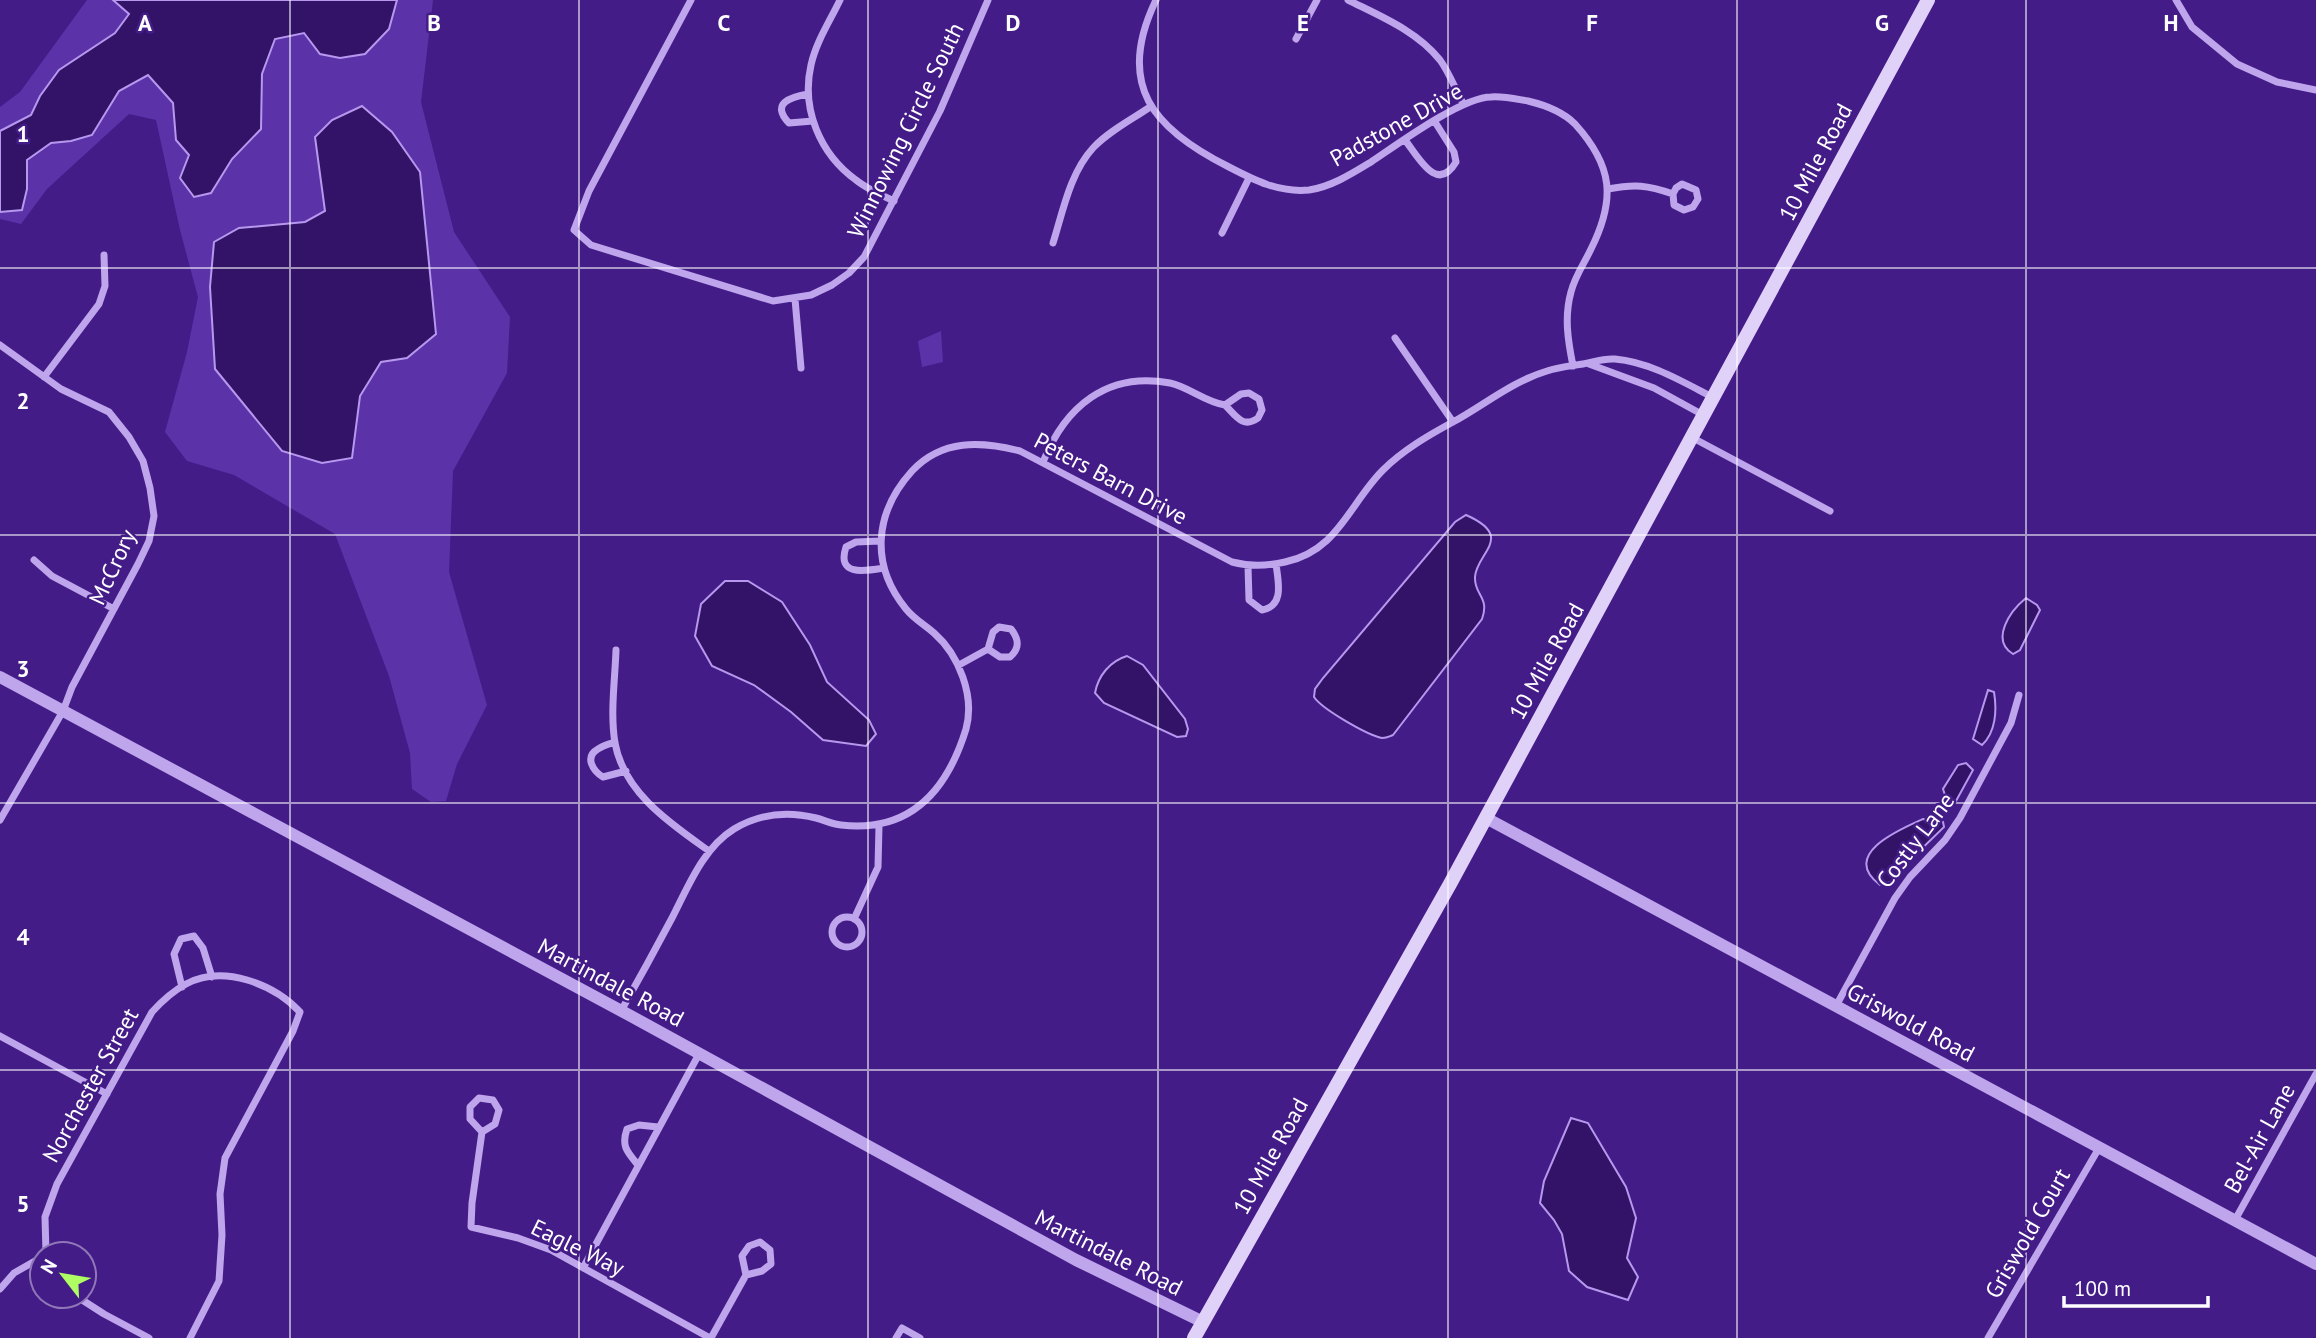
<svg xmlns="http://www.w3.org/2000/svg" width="2316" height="1338" viewBox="0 0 2316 1338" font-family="'PT Sans',sans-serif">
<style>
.green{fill:#5c32a8;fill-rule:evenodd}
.water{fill:#321367;stroke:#b698ee;stroke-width:2}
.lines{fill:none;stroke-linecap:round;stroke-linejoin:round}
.minor{stroke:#bea5ec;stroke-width:7}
.tertiary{stroke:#bea5ec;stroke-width:12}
.secondary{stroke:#e0d1f9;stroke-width:14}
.grid{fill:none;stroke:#fff;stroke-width:2;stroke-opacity:0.55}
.labels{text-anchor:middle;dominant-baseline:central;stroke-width:5;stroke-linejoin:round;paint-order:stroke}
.street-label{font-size:23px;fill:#fff;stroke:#441c88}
.grid-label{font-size:23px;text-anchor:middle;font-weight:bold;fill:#fff;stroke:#441c88;stroke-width:5;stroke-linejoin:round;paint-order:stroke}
</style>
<rect width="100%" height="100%" fill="#441c88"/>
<path class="green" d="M87,0H113L129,14L115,33L98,43L40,96L31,115L0,131V107L20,92Z
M397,0H433L421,102L454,232L510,317L507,373L453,471L449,572L487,705L457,764L446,801L431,802L412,789L410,753L389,676L335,534L234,475L187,461L165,432L187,352L198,297L180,230L156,120L129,114L47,189L21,224L0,219V212L22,210L27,189V160L51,143L71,141L92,135L119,91L148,74L173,103L176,140L189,155L211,193L232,159L261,129L262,74L275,39L304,33L389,29ZM315,138L407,358L381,362L360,396L352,458L239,228L305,222L325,211Z
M941,331L943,362L922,367L918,341Z"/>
<path class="water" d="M113,0H397L389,29L365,54L340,58L320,54L304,33L275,39L262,74L261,129L232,159L211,193L194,197L180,178L189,155L176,140L173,103L148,75L119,91L92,135L71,141L51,143L27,160V189L22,210L0,212V131L31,115L40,96L59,70L115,33L129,14Z
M362,106L392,132L420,172L436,334L407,358L381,362L360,396L352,458L322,463L282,451L215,369L210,287L214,242L239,228L305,222L325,211L315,137L332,120Z
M1466,515C1516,537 1476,553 1475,577C1474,595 1490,597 1482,619L1393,735C1388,737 1387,738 1382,738C1367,735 1322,709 1314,697L1315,689L1323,678L1455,522Z
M725,581H748L782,602L810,645L827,682L869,720L876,734L866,746L823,740L791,712L754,685L712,666L695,636L701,604Z
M2026,598L2037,605L2040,610L2020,650L2013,654C1990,640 2010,611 2026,598Z
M1127,656L1143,665L1185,719L1188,729L1186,736L1177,737L1104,703L1095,693C1098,676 1110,661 1127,656Z
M1988,690L1994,692C1997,710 1996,732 1982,745L1973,739Z
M1966,763L1973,770L1956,801H1952L1945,795L1943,789L1958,765Z
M1923,819L1943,822L1944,827L1907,863L1891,882L1880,885C1840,855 1898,830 1923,819Z
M1571,1118L1588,1123L1626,1187L1636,1218L1627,1258L1638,1277L1628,1300L1587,1287L1569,1271L1562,1234L1554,1220L1540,1203L1544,1181Z"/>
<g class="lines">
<path class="minor" d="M691,0L589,191L574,230L591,245L773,301L811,295L832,285L849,273L864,257L940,111L988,0
M840,0C830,21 816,42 811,65C801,109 820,154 856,180C867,189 881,195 894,201
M1156,0C1115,85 1153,129 1229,167C1254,180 1279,193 1309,190C1331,187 1353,173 1371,162C1398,144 1462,97 1491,97C1503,96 1516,99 1528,101C1545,105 1563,112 1575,124C1613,166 1616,199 1591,249C1584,264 1575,276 1571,292C1564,317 1568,341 1573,366
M1348,0C1380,16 1417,31 1440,60C1449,72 1455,89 1463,103
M2176,0L2192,27L2237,64L2277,82L2316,90
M1296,39L1317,0
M808,94C791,97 770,103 789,123L813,121
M1405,140C1419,158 1437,194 1456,162L1454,152L1435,122
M1608,189C1635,184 1647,185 1673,194L1674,205L1684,210L1693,207L1698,199L1696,190L1682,184L1676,188L1673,194
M1222,233L1249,178
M1053,243C1063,211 1070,173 1093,148C1109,131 1131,120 1150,107
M795,299L801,368
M1395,338L1453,422
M0,345L61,389L109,412L129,437L143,461L150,488L154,516L149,541L138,564L72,687L63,711L0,820
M1589,364L1654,388L1705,416
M44,377L99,304L105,286L104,255
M1249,393L1259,399L1262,410L1258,418C1243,429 1236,416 1225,405L1241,394Z
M1693,438L1830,511
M1043,462C1065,407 1107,371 1170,383C1189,387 1205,402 1225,405
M880,541L856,542L846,547C836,577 866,571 884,568
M34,560L52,576L114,609
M1248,566L1249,600L1262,610C1285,606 1278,581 1276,564
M616,650C615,680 610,713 615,743C624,793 671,824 709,851
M959,665L988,649L993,632L999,627L1011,629C1019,639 1020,648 1010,657H1000L988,649
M615,742C609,744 602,746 598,749C584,757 593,771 603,777L626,771
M832 932a15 15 0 1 1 30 0a15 15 0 1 1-30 0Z
M854,919L878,867L879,826
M182,987L174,954L181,939L194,936L203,948L212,977
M1836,1006L1895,898L1910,877L1945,840L1960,818L2011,723L2019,695
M621,1011C638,981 655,950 672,918C688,887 703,848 734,829C759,814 788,811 816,818C824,820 832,824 841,825C910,833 947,791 966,729C975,696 959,655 934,633C925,625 914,619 906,609C870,565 874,513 912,471C942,439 981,441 1020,451L1232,562C1251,567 1267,566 1285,562C1338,551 1349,504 1383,470C1403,450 1429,435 1453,422C1484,405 1513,381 1547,371C1559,367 1571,366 1583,364C1594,362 1603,358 1615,359C1650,362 1683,382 1714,398
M0,1036L107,1094
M482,1132L470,1119V1107L479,1098L493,1100L499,1110L495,1124L482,1132L472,1203L471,1227L518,1238L551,1250L710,1338
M638,1165C627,1152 621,1146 627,1129L639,1125L658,1127
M2235,1220L2316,1074
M46,1254L45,1217L57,1184L152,1012C162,1001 173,991 186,984C223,964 274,984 300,1012L293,1031L225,1158L220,1194L222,1235L219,1281L190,1338
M583,1268L699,1054
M0,1289L14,1273L42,1257
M76,1296L104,1314L149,1338
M711,1338L746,1275L742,1256L749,1246L760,1242L770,1250L771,1264L762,1271L746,1275
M896,1338L902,1328L920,1338
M1988,1338L2099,1148"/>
<path class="tertiary" d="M0,677L629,1015L1076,1260L1203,1322
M1486,818L2316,1264"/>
<path class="secondary" d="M1194,1338L1450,884L1928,0"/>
</g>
<path class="grid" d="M290,0V1338M579,0V1338M868,0V1338M1158,0V1338M1448,0V1338M1737,0V1338M2026,0V1338M0,268H2316M0,535H2316M0,803H2316M0,1070H2316"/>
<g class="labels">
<g class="street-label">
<text transform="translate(1396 124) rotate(-29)">Padstone Drive</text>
<text transform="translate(905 130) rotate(-64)">Winnowing Circle South</text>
<text transform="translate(1815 162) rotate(-62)">10 Mile Road</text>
<text transform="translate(1111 478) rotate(28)">Peters Barn Drive</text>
<text transform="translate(112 567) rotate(-65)">McCrory</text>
<text transform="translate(1546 661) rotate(-61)">10 Mile Road</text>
<text transform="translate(1915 840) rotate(-53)">Costly Lane</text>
<text transform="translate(611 982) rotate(28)">Martindale Road</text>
<text transform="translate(1911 1022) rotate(28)">Griswold Road</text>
<text transform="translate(90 1085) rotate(-61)">Norchester Street</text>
<text transform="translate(2259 1138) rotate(-61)">Bel-Air Lane</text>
<text transform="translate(1270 1156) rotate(-61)">10 Mile Road</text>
<text transform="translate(2027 1233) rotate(-60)">Griswold Court</text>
<text transform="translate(578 1247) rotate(26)">Eagle Way</text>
<text transform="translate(1109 1252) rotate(27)">Martindale Road</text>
</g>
</g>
<g class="grid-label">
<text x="145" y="31">A</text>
<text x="434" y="31">B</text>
<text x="724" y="31">C</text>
<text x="1013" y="31">D</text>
<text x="1303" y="31">E</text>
<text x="1592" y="31">F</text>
<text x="1882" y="31">G</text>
<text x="2171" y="31">H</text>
<text x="23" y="142">1</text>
<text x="23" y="409">2</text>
<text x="23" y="677">3</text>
<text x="23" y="945">4</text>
<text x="23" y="1212">5</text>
</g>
<g transform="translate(63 1275) rotate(301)"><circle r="33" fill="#441c88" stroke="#8f77b8" stroke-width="2"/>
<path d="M0-5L12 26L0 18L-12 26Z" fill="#adfd63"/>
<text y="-10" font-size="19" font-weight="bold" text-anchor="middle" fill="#ffffff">N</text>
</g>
<path d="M2064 1296v10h144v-10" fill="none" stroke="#ffffff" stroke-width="3.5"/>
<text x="2074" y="1296" font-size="21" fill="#ffffff" stroke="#441c88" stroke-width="5" paint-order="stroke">100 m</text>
</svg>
